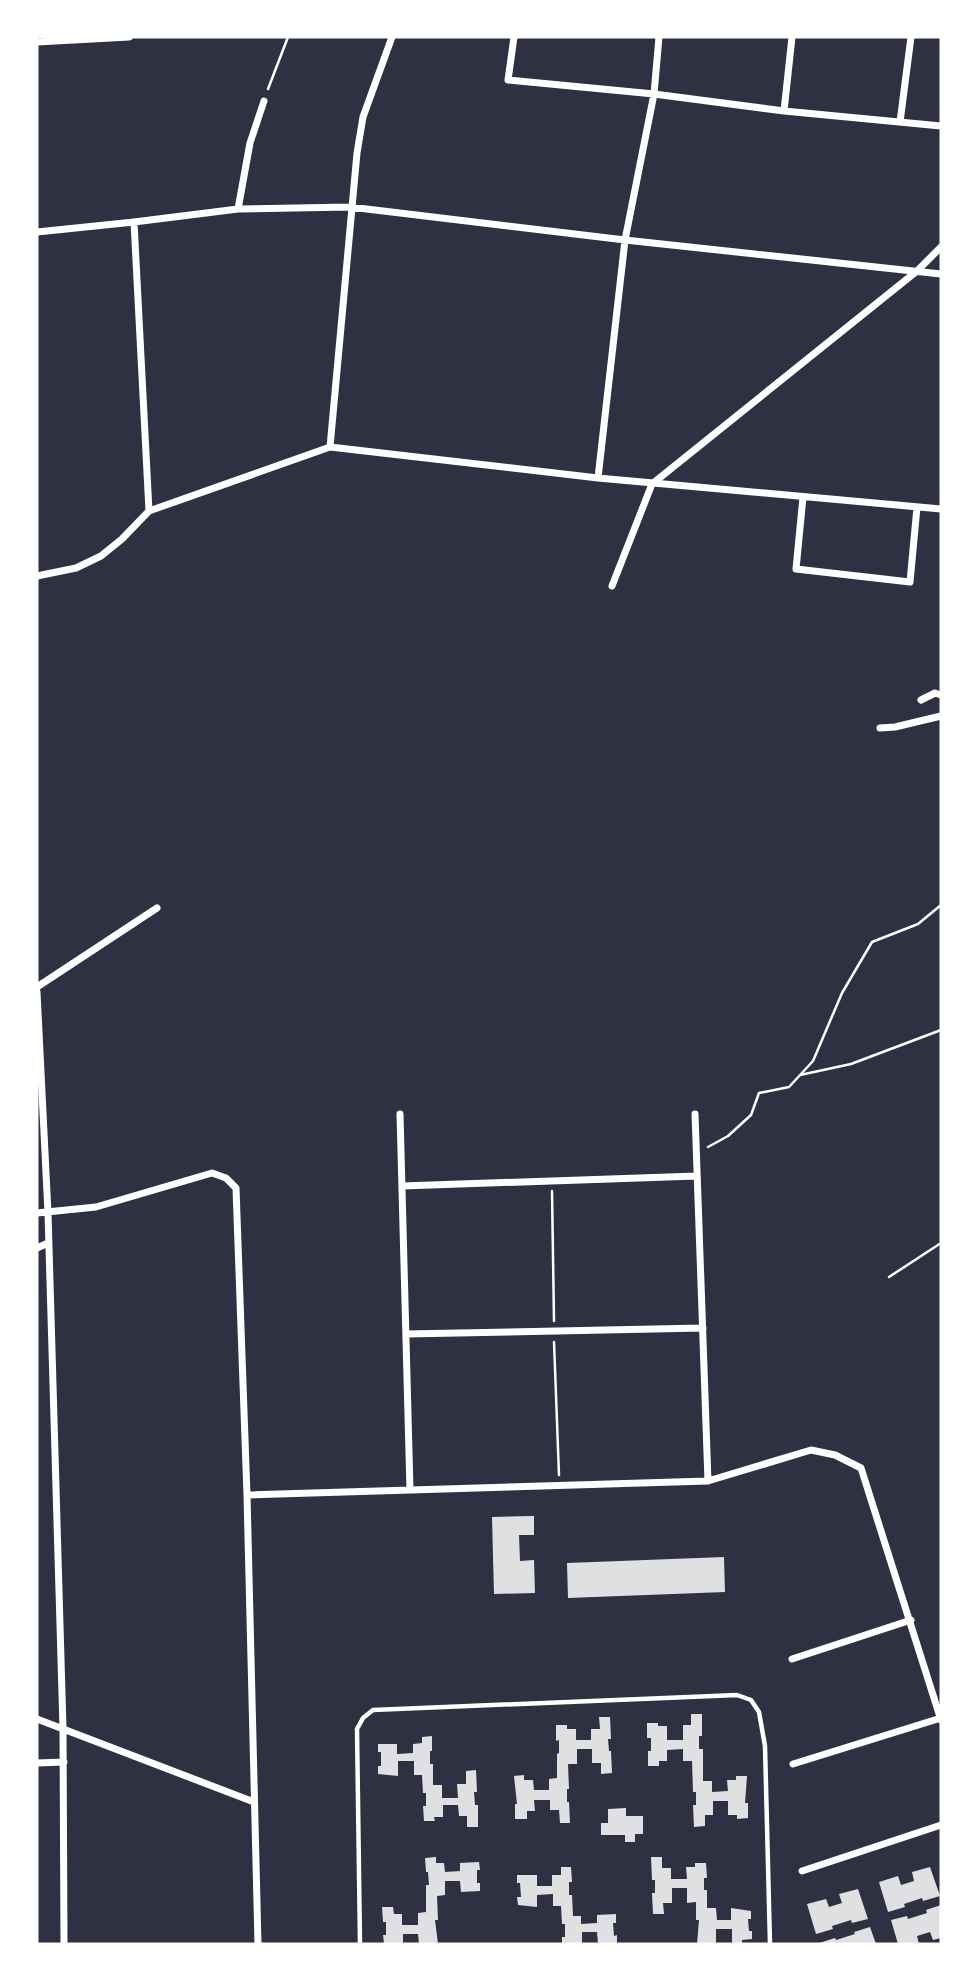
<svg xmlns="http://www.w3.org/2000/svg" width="978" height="1981" viewBox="0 0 978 1981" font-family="'Public Sans',sans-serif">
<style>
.building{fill:#e0e0e3}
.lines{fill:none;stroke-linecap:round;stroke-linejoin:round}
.path{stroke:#fff;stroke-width:2.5}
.service{stroke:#fff;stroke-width:4.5}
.minor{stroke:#fff;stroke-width:7}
</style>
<rect width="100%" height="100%" fill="#2d3142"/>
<path class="building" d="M534,1516V1535H519L520,1561L534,1560L535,1593L494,1594L492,1517Z
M724,1557L725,1592L568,1598L567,1563Z
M691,1714H702V1736H699V1749H703V1781H712V1792L728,1791L727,1780H736V1776H747L745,1803H748V1818L737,1819V1815H728V1801H713V1815H705V1826L694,1827L693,1805H696V1792H693L692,1761H683V1749L667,1750V1761H659V1766H648V1751H651V1738H647V1723H658V1726H667V1740H683V1725H691Z
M599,1717H610L611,1739H608L609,1751H611L612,1773L601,1774V1763H592V1749H577V1764H568L569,1789H567V1802H569L570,1823H560L559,1810H550V1800H534L535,1811H527V1819H515V1804H517L514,1776L524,1775V1780H533L534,1790H549V1779L557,1778V1754L559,1753V1740L556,1741V1725H567V1729H576V1740H591V1729H600Z
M432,1736V1751H430V1764H433V1785H442V1798H458L457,1784H466V1771L476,1770L477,1792H474L475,1805H478V1827H467V1816H459L458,1805H443V1817H434L435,1821H424L423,1806H426V1793H423L422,1775H414V1761H398V1776L378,1774V1766H381V1752H378V1744H397V1754L413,1753V1744L422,1743V1737Z
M626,1808V1816H643V1834H635V1842H625V1835H601V1823H608V1809Z
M436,1857V1863H444L445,1872L460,1871V1863L479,1862L480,1870H477V1883H480V1891L461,1892L460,1881H445V1895L437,1896L438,1920H435L438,1944H419L418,1934H403V1944H384L383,1935H386V1922H383L382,1907H393L394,1914H402V1925H418V1913L426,1912V1885H429L428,1872H426L425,1858Z
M651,1857H662V1868H671V1879H687L686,1867H695V1863H706L707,1878H704V1890H707V1908H716L717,1920H731V1908L751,1911V1919H748L749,1931H752V1939L742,1940V1943H732V1929H716V1944H697L699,1920H696V1902L687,1903V1888H672V1903H663L664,1914H653L652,1893H655V1880H652Z
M561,1867H571L572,1882H569V1895H572L573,1916H581V1924L597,1923V1915L616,1914V1923H613L614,1936L617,1935V1943L598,1944L597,1932H582V1944H562V1937H565V1924H562L561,1906H553V1894L537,1895V1907L518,1905L517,1897H521L520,1883H517V1875H537V1886H552V1875H561Z
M930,1867L940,1896L923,1901L922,1898L904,1904L905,1907L888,1912L879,1882L898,1876L901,1885L914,1881L912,1872Z
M858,1889L868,1919L852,1923L851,1920L832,1926L833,1929L816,1934L807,1904L826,1899L829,1907L842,1903L839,1894Z
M941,1905V1938L933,1940L930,1932L917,1936L919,1944H898L891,1920L907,1916L908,1919L927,1913L926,1910Z
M870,1927L876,1944H816L835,1938L836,1940L855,1934L854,1932Z"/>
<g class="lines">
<path class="path" d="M268,89L288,37
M800,1075L851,1064L941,1030
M708,1147L728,1136L751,1115L759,1093L789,1087L813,1061L842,993L872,942L918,924L941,905
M552,1191L554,1321
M889,1277L941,1243
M554,1342L559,1475"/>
<path class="service" d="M360,1944L357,1729L363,1718L373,1710L737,1695L751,1700L759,1712L765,1746L770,1944"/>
<path class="minor" d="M514,37L508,80L654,94L784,111L941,126
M37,42L129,37
M784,111L792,37
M900,122L911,37
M238,209L250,143L264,101
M134,222L149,511
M37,232L134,222L238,209L350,207L625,240L941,274
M330,447L357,153L363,117L392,37
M598,478L625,240L654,94L659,37
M803,497L796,569L910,582L917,507
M37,576L76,568L101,556L122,539L149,511L330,447L598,478L941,509
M612,586L652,484L917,271L941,247
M921,700L935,693L941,695
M880,728L895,727L941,716
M37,987L157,908
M37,992L48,1213L63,1728L64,1944
M400,1114L410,1490
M695,1114L708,1481
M402,1186L697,1176
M37,1213L96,1207L212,1173L226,1178L236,1188L247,1495L258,1944
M37,1248L48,1243
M406,1334L703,1328
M247,1495L708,1481L811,1450L835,1455L861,1468L941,1720
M792,1659L911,1620
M37,1719L254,1802
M37,1763L64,1762
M793,1764L941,1718
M802,1871L941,1825"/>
</g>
<rect width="978" height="1981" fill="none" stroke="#ffffff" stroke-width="77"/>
</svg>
